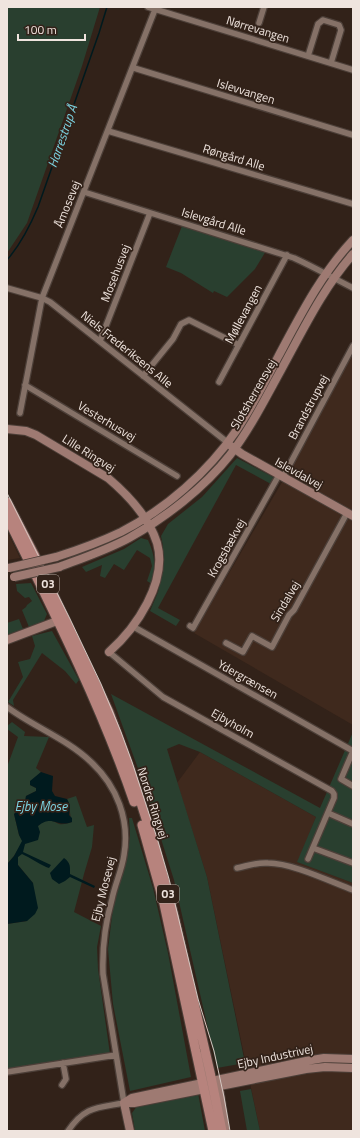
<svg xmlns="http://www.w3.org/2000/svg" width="360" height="1138" viewBox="0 0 360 1138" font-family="'Titillium Web',sans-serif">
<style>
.built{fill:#3f291d}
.green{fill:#293f2f}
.water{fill:#001a1e}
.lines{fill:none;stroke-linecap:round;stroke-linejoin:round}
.stream{stroke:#001a1e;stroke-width:1.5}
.street-casing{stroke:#4c3f38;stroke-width:8}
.secondary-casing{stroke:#4c3f38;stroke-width:10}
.primary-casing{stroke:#4c3f38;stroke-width:11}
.street{stroke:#857167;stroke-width:5.5}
.secondary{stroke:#9e7a72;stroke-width:8}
.primary{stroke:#b7837d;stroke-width:9}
.tram{stroke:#d4c8c2;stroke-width:1}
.secondary-bridge-casing{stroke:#4c3f38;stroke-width:10;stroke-linecap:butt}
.secondary-bridge{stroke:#9e7a72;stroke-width:8}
.labels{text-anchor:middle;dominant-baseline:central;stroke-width:3.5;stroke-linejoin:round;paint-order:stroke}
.shield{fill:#322219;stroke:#b6aaa3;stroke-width:1}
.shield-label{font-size:11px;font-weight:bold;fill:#efe4de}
.street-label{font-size:12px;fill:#efe4de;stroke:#322219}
.water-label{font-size:13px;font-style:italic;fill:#7cd4e2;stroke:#322219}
</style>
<rect width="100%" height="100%" fill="#322219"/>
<path class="built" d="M353,350V725L194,633L288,472Z
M7,531L20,558L7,560Z
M200,752L316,817L298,862L353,883V1131H260L207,877L177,783Z"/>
<path class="green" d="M7,7H100L82,66L27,223L7,253Z
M182,226L266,251L255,269L227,297L214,291L213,293L181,273L166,267Z
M237,458L275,478L271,484L236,465L158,608L180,620L176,626L150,611L158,592L161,579L163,564V546L161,536L168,524L202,497Z
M141,538L148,540C156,558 155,565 152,584L147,581L152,566L150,558L137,550L124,570L114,564L105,578L100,576L102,565L86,572L82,567L124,549Z
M31,583L47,614L44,621L29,627L22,610L26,607L27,605L32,601L29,597L25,598L17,591L16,584Z
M19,619L23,629L7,635V623Z
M52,631L79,680L76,684L65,671L42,653L13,700L14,706L8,702L23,677L18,662L30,659L35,646L32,636Z
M111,694L320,808L353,732V883L297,862L316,817L200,752L179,744L167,749L207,877L245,1063L217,1068L174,880L144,785Z
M12,722L25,732L24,736L49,737L36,768L41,772L30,782V785L36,788V791L26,796L25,803L14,814L19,835L23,841L14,856L8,863H7V767L18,737L7,729V726Z
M76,796L87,827L94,825L92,847L84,874L74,912L101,926L97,947L98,969L110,1054L7,1069V924L27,921L33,883L18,865V857C24,851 22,850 25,843C29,837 37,825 44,821C50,818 54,822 59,824C64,825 68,823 72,822C69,814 71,807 67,799Z
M129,818H132L153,888L168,953L191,1077L130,1091L113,1004L108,949L113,908L128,853L130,835Z
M251,1089L260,1131H247L240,1091Z
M198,1093L205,1131H135L132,1113L137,1106Z"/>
<path class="water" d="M41,772L53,776L52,791L55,796L67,799L70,805L69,815L72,818V822C56,828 53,814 38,826L40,832L38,840L25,844L23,852L51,865L49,868C44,867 29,857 22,854L18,857V865L33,883L38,908L35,914L27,921L7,924V863H8L14,856L22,841L19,835L14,814C21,808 25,805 26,796L36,791V788L30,785V781Z
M64,858C71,863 70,867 70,874L95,886L94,888L70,877L65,881L59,884L52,879L50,873Z"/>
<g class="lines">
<path class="stream" d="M7,260C21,244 30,226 38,207L99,33L107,7"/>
<g class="street-casing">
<path id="street" d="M148,7L353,70
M259,23L264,7
M308,56L318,24L323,20L339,25L341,30L331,63
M134,68L353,135
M108,131L353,204
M84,192L294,258C314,267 333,278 353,288
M7,288L42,298L50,302L227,442
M100,341L150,213
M143,376L173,339L181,324L189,320L239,345
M219,382L287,255
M25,385L177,476
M20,413L42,298L156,7
M283,477L353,346
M190,626L193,628L279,475
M134,627L353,751L341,779L353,786
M226,643L243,652L252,636L272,647L289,615L294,610L347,513
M109,652L163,697L332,791L334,794V798L308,859
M7,707C34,727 67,739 91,762C117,786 130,820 124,855C122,870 115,884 112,899C105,924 102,949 103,974L124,1103C97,1108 85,1106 68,1131
M328,813L353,824
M313,848L353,863
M237,868C247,866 257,862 268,863C292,863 329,881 353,890
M7,1072L116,1055
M62,1085L66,1079L63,1063"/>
</g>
<g class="secondary-casing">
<path id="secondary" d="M7,429L26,431L36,435L108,478C128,495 149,517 157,543C168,582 136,628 109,652
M231,446L242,454L353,516
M56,557C78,550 100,542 121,532C166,509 208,472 236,431C252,407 265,382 278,357C300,316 321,274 353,240
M59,567C83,558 107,550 129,538C165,518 204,488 230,455C250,429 265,399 281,370C303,330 323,288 353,254
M7,640L57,621
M201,1056L208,1081L210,1085
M206,1085L209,1089L214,1114
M219,1087L225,1128
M124,1103L132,1098L306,1061L324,1058L353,1059
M124,1103H134L306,1069L325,1067L353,1068
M124,1103L130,1131"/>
</g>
<g class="primary-casing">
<path id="primary" d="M7,502L34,554L109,712L131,772L156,850L174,916L210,1072L222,1131
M7,517C53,610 100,703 134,802
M142,825L164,904L213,1131"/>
</g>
<use href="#street" class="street"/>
<use href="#secondary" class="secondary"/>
<use href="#primary" class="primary"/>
<path class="tram" d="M7,493L70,619L101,684L121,732L132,762L157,838L169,879L198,999L214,1051L224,1097L230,1131"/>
<g class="secondary-bridge-casing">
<path id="secondary-bridge" d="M9,568L56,557
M14,577L59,567"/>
</g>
<use href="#secondary-bridge" class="secondary-bridge"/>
</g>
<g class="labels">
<g class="shield">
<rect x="37" y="575" width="22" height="18" rx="3"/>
<rect x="157" y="885" width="22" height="18" rx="3"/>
</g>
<g class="shield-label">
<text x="48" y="584">O3</text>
<text x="168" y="894">O3</text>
</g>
<g class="street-label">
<text transform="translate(258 29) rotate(17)">Nørrevangen</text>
<text transform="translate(246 91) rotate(17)">Islevvangen</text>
<text transform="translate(234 157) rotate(17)">Røngård Alle</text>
<text transform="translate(67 204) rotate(-68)">Åmosevej</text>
<text transform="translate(214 221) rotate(17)">Islevgård Alle</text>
<text transform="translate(115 273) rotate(-69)">Mosehusvej</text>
<text transform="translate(243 314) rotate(-62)">Møllevangen</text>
<text transform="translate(127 349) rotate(39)">Niels Frederiksens Alle</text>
<text transform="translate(253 394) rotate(-60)">Slotsherrensvej</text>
<text transform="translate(308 407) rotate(-62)">Brandstrupvej</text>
<text transform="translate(107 421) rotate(31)">Vesterhusvej</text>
<text transform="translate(89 453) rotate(32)">Lille Ringvej</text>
<text transform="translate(299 473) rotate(29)">Islevdalvej</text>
<text transform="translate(226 548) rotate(-61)">Krogsbækvej</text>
<text transform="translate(285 601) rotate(-59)">Sindalvej</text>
<text transform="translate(248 679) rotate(29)">Ydergrænsen</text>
<text transform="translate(233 723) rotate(29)">Ejbyholm</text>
<text transform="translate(153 803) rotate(72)">Nordre Ringvej</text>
<text transform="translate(103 889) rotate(-76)">Ejby Mosevej</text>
<text transform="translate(275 1056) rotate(-12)">Ejby Industrivej</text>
</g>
<g class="water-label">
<text transform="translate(62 136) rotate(-71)">Harrestrup Å</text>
<text x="41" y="806">Ejby Mose</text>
</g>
</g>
<rect width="360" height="1138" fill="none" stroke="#efe4de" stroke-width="16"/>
<path d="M18 34v6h67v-6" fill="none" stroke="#efe4de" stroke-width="2"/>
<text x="24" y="34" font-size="12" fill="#efe4de" stroke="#322219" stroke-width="3" paint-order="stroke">100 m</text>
</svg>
